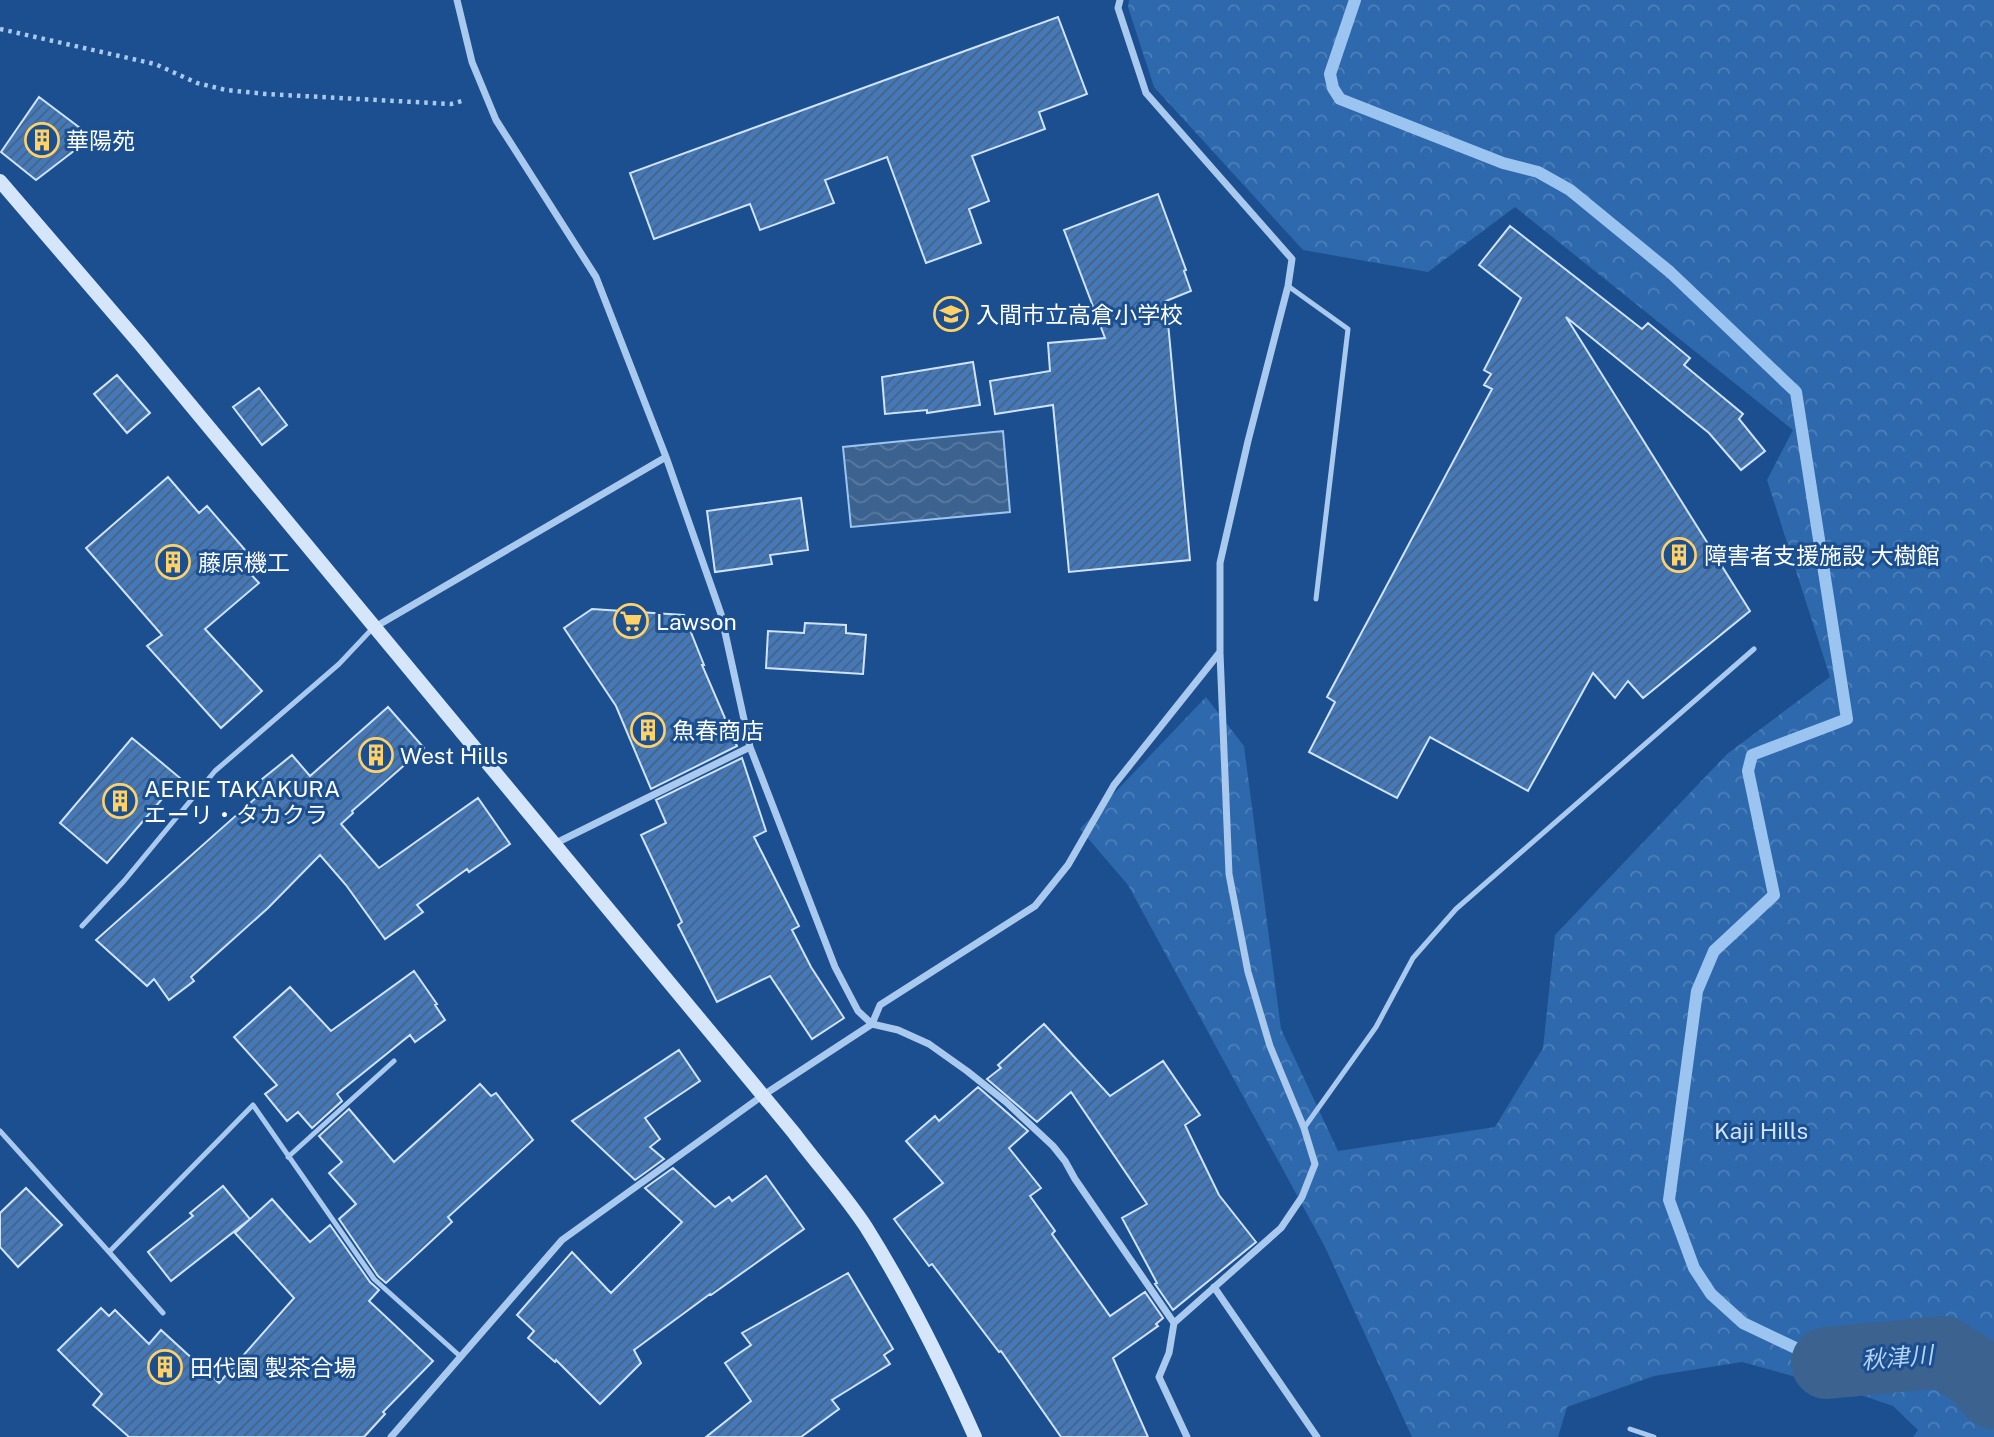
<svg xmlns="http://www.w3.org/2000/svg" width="1994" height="1437" viewBox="0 0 1994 1437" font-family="'Public Sans','Noto Sans JP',sans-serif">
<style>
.forest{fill:url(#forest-crowns)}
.water{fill:url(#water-waves);stroke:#9cc4f0;stroke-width:2}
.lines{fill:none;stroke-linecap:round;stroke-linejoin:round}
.stream{stroke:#9cc4f0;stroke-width:12}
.river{stroke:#3c6290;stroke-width:72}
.building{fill:url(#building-hatch);stroke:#cfe3fa;stroke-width:2}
.path{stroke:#a9c9ee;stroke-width:4.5;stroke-dasharray:3.5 5;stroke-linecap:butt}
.lane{stroke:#a9c9ee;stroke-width:5}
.street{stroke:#a9c9ee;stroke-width:7}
.secondary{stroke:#d6e6fa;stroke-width:14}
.labels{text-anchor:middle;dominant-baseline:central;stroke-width:6;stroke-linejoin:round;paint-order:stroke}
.poi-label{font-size:23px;fill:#fff;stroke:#1b4f8f;text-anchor:start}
.park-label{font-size:23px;fill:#cfe3fa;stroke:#1b4f8f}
.water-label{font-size:24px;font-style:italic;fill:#b5d3f5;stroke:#1b4f8f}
</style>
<defs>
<pattern id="forest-crowns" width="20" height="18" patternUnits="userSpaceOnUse" patternTransform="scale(1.75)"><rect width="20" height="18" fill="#2e69ad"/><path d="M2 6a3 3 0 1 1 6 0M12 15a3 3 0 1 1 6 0" fill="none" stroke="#4d80b9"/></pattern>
<pattern id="water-waves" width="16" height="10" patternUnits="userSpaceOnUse" patternTransform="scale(1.75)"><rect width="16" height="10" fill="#3c6290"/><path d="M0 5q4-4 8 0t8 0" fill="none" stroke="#597aa1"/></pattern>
<pattern id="building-hatch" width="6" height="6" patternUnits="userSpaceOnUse" patternTransform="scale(1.75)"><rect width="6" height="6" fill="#4478b7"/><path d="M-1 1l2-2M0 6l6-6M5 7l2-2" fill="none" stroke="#486282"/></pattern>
</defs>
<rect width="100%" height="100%" fill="#1b4f8f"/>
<path class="forest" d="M1129,0H1994V1437H1913L1918,1430L1893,1406L1855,1393L1742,1362L1654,1376L1567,1407L1558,1437H1412L1324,1245L1128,885L1080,829L1206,697L1244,746L1281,1029L1338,1151L1495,1127L1543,1048L1555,935L1727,754L1830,677L1767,480L1793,430L1515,207L1428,272L1303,250L1154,87L1128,7Z"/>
<path class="water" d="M1003,431L1010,512L851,527L843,447Z"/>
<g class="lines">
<path class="stream" d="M1355,0L1330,74L1333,88L1340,99L1503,163L1538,172L1570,190L1670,272L1796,392L1847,719L1752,755L1748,771L1774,895L1714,951L1697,991L1669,1200L1694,1268L1711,1294L1743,1323L1827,1363"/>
<path class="river" d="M1827,1363L1943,1352L1975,1372L1994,1393"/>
</g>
<path class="building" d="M1058,17L1087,94L1039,112L1045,129L972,156L989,201L969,209L981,243L926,263L887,157L825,180L834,203L760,230L750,204L654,239L630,173Z
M39,97L92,137L36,180L1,152Z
M1158,194L1186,270L1184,271L1191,291L1166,301L1190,560L1069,572L1053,405L995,414L990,381L1050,371L1048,343L1105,338L1064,230Z
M1510,226L1642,329L1648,323L1690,358L1684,365L1743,414L1739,419L1765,451L1741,470L1709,433L1566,317L1750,611L1643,698L1628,681L1615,698L1593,673L1528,791L1430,737L1397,798L1309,752L1335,702L1327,697L1492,389L1484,385L1491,374L1484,370L1521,298L1479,265Z
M973,362L980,405L927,413V410L885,414L882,377Z
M117,375L150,413L127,433L94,394Z
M259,388L287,425L262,445L233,407Z
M168,477L199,513L207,506L252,558L243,566L259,583L205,629L262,691L221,728L147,646L162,635L86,548Z
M801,498L808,550L770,555L772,564L715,572L707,511Z
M592,609L684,615L704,665H702L737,746L651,789L616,706L564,628Z
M805,623L846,625V633L866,635L863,674L766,668L768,631L804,633Z
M388,707L424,748L352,811L353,813L341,824L379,868L478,798L510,844L469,872L467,869L417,905L423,912L385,939L346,885L320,855L268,908L191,977L194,981L169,1000L154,979L147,986L96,940L258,796L251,788L292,755L310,776Z
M132,738L180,778L107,863L60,823Z
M742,758L766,831L754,837L799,926L792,930L811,967L844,1018L812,1039L770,976L717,1002L678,925L682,922L641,835L666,823L656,800Z
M414,971L437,1004L435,1005L445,1020L415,1042L410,1035L337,1094L342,1101L312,1128L298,1112L287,1121L265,1094L277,1085L234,1037L290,987L331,1031Z
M1044,1024L1110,1096L1163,1061L1200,1115L1185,1125L1219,1195L1256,1242L1173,1310L1155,1284L1157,1283L1122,1218L1147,1204L1071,1092L1037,1122L987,1079L1001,1068L998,1065Z
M679,1050L700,1081L645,1118L660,1139L650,1147L664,1159L635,1180L572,1121Z
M480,1084L491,1096L496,1093L533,1140L448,1217L452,1222L386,1283L378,1276L339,1219L356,1204L329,1173L342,1162L319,1136L349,1109L394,1162Z
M978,1087L1028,1131L1009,1148L1041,1188L1030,1196L1055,1231L1052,1234L1110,1316L1145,1292L1163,1318L1156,1324L1158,1326L1113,1358L1148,1437H1061L1001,1351L999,1352L932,1264L929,1266L894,1219L943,1183L906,1141L935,1116L939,1121Z
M673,1168L715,1207L729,1197L732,1201L766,1176L804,1229L711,1295L710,1294L634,1350L641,1363L600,1404L556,1360L555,1362L528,1338L534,1331L517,1315L572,1252L611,1293L682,1222L645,1188Z
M223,1186L250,1219L171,1281L148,1252L193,1216L190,1213Z
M26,1188L62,1225L18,1267L0,1247V1213Z
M272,1199L310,1242L330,1225L370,1282L379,1290L369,1301L433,1361L383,1412L385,1414L364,1437H129L93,1405L102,1394L58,1350L101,1308L109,1316L115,1310L149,1344L161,1330L219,1383L294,1298L235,1233Z
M848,1273L893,1349L884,1355L890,1364L832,1400L839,1409L801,1437H706L751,1401L725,1363L751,1345L742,1333Z"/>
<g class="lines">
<path class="path" d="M0,29L155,64L197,83L226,90L266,94L451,104L462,101"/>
<path class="lane" d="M1288,286L1348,329L1316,599
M82,926L124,881L215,771L339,664L372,629
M1304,1128L1376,1027L1413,958L1456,909L1754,649
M0,1131L109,1252L253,1105L374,1279L461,1357
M288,1157L394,1061
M109,1252L163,1313
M1630,1429L1654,1437"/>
<path class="street" d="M666,457L721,614L750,747L835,967L858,1011L872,1024L898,1030L929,1044L967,1071L1006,1102L1053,1146L1065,1161L1075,1179L1174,1323
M375,627L666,457L596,277L496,120L472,62L457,0
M554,844L750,747
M1214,1287L1317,1437
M391,1437L562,1240L762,1096L872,1024L880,1005L1035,906L1068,865L1114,785L1220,652V563L1248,441L1288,286L1292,259L1146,93L1118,8L1120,0
M1187,1437L1159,1377L1169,1353L1174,1323L1281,1228L1302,1197L1315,1164L1304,1128L1270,1046L1248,972L1229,874L1220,653"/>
<path class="secondary" d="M0,181L140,344L794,1133C817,1164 845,1195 866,1227C908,1294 943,1365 975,1437"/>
</g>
<defs>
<g id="building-ring" transform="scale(1.75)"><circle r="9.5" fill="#1b4f8f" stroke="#ffd166" stroke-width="1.5"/><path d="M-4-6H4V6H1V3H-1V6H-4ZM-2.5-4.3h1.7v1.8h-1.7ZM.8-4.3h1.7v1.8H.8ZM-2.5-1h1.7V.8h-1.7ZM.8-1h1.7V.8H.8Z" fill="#ffd166"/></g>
<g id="school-ring" transform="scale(1.75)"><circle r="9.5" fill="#1b4f8f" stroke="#ffd166" stroke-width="1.5"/><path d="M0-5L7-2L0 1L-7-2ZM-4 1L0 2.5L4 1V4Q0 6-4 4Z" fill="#ffd166"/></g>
<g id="supermarket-ring" transform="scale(1.75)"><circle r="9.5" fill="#1b4f8f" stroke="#ffd166" stroke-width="1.5"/><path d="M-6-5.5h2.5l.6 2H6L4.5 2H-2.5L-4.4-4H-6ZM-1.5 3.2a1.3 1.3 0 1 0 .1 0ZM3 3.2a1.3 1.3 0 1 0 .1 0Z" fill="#ffd166"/></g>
</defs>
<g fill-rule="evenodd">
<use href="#building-ring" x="42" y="140"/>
<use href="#school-ring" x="951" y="314"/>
<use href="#building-ring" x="1679" y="555"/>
<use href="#building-ring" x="173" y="562"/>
<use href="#supermarket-ring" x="631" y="621"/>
<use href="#building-ring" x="648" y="730"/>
<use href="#building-ring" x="376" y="755"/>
<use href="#building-ring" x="120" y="801"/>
<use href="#building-ring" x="165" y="1367"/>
</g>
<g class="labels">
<g class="poi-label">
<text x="66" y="140">華陽苑</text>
<text x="976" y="314">入間市立高倉小学校</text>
<text x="1704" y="555">障害者支援施設 大樹館</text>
<text x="198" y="562">藤原機工</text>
<text x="656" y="621">Lawson</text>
<text x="672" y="730">魚春商店</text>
<text x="400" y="755">West Hills</text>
<text x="144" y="788">AERIE TAKAKURA<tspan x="144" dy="26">エーリ・タカクラ</tspan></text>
<text x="190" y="1367">田代園 製茶合場</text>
</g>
<g class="park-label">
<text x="1761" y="1130">Kaji Hills</text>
</g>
<g class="water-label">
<text transform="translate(1897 1357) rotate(-5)">秋津川</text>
</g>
</g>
</svg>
